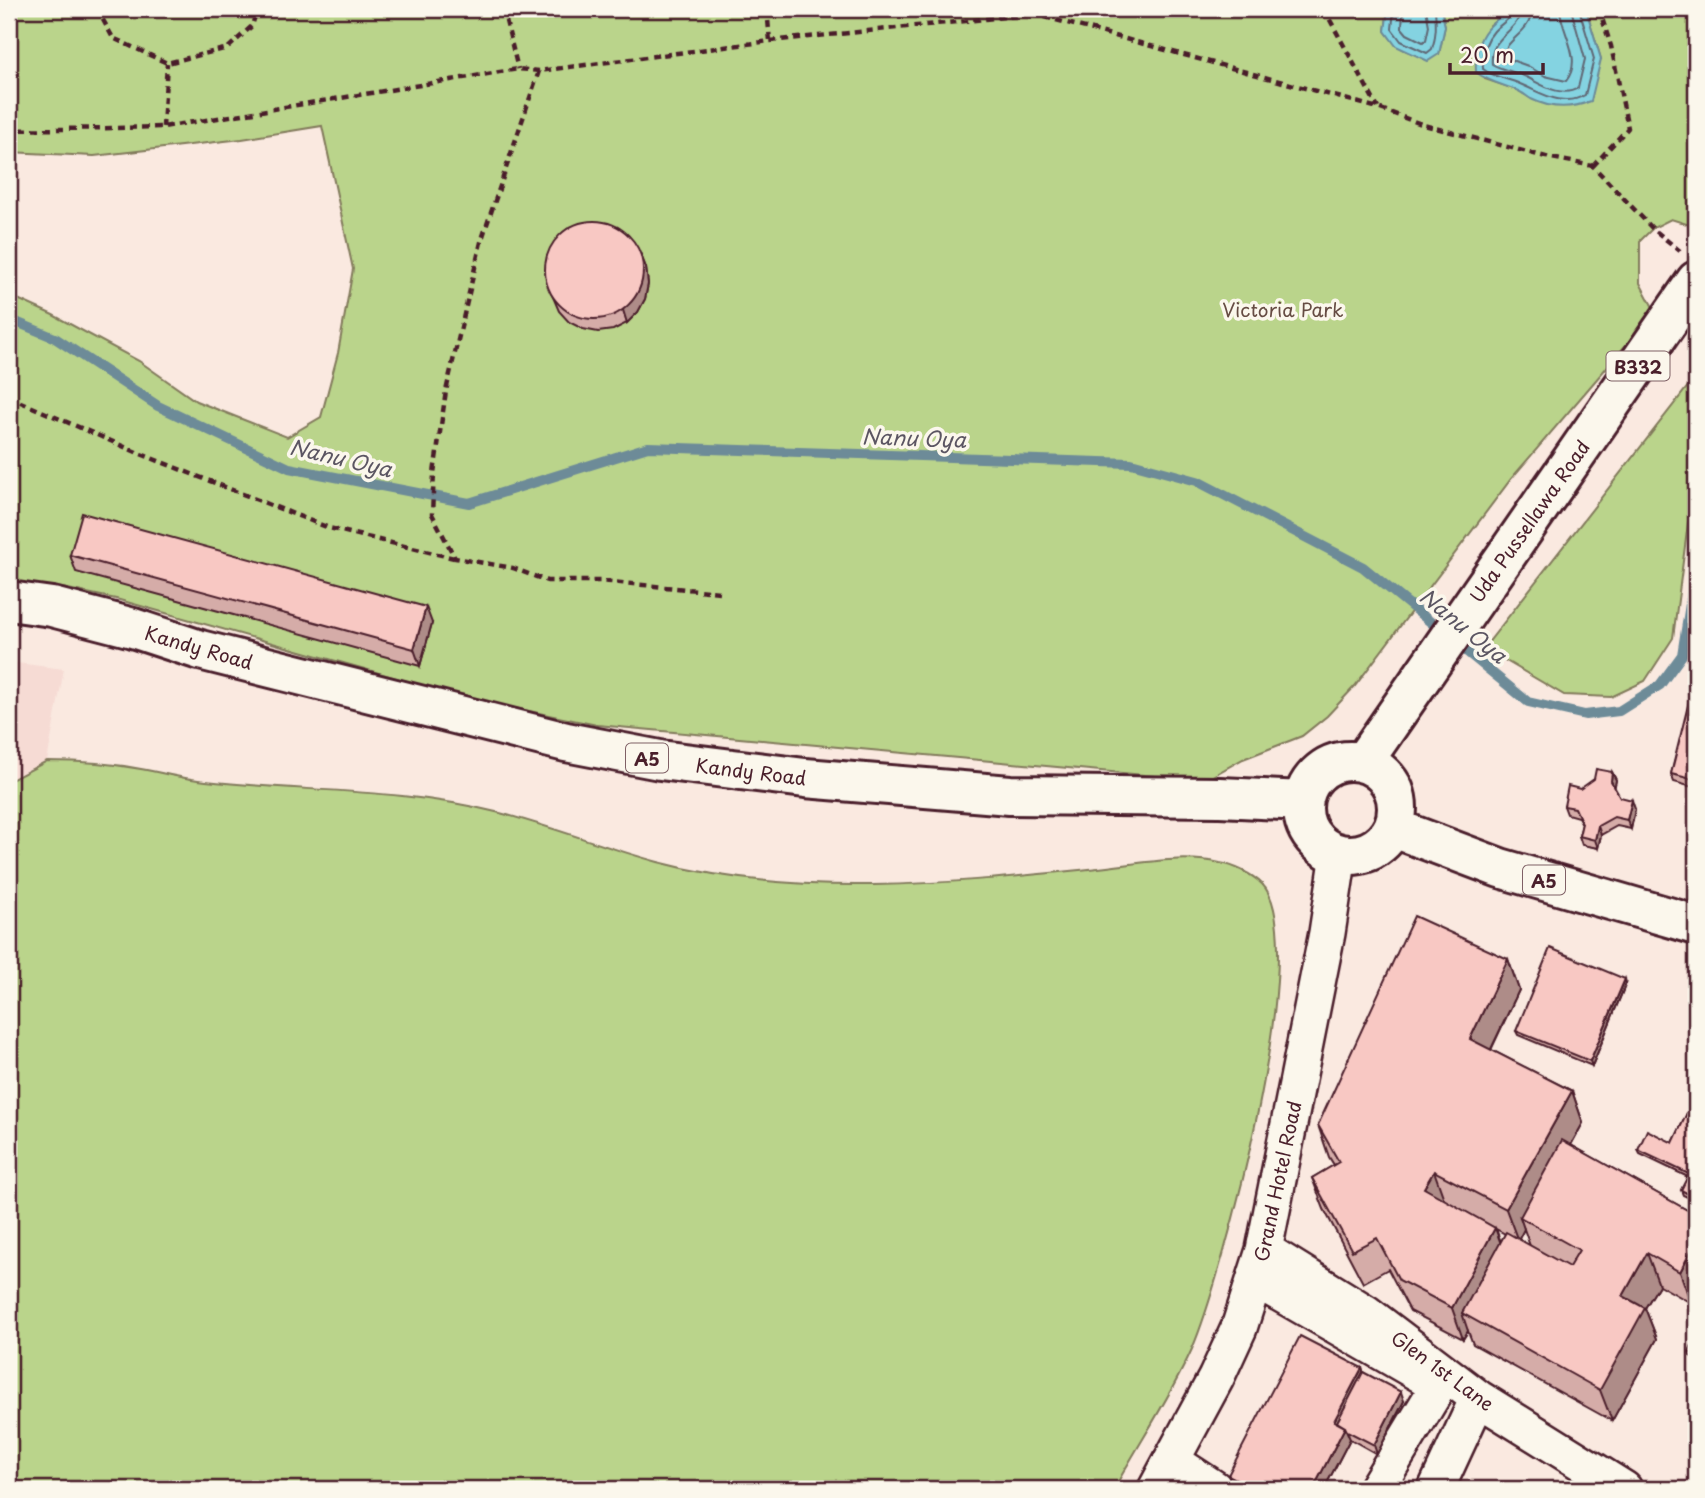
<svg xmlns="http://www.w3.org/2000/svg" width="1705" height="1498" viewBox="0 0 1705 1498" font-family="'Playpen Sans',sans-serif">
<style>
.built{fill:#f6dbd4}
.green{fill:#bad48b;stroke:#827a5b;stroke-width:2}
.water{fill:#84d3e1;stroke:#6d8b98;stroke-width:2}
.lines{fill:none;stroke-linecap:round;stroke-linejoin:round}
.shore{stroke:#616774;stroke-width:2}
.stream{stroke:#6d8b98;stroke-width:10}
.minor-casing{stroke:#4a1f2b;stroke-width:40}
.major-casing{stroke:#4a1f2b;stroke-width:44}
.highway-casing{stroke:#4a1f2b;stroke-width:44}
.path{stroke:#4a1f2b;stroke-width:4.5;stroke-dasharray:7 5;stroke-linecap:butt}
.minor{stroke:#fbf7ec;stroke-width:35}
.major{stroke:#fbf7ec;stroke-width:38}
.highway{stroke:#fbf7ec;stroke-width:38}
.wall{fill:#d5aca8;stroke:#4a1f2b;stroke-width:2;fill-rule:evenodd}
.shaded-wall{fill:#ae8c88;stroke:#4a1f2b;stroke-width:2}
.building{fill:#f8c8c3;stroke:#4a1f2b;stroke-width:2}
.labels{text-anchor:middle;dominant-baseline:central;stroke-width:7;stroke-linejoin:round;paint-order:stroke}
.shield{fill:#fbf7ec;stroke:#7f6065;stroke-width:2}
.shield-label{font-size:18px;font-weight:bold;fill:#4a1f2b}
.park-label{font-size:19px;fill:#664c43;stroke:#fbf7ec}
.street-label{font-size:19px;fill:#4a1f2b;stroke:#fbf7ec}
.water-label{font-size:21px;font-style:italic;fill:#5b5562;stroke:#fbf7ec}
</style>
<rect width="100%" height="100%" fill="#fae9e0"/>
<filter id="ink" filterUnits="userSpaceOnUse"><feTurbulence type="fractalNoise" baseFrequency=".0143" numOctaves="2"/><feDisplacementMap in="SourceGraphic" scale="14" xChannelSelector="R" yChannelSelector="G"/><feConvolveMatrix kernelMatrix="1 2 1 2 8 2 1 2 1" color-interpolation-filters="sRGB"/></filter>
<g filter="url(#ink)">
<path class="built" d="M9,662L64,669L47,761L9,781Z"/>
<path class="green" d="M9,9H1388L1385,31C1402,55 1410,54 1439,54L1445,26L1441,9H1507L1502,16L1489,26L1485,79L1517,90L1534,100L1601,59L1586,9H1696V227L1671,219L1653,228L1640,241V283L1655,311L1511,479L1355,686L1327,716L1302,736L1243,759L1207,779L1166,777L597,725L471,699L116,599L63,588L9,583V295L53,315L139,361L196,401L287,437L321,417L338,353L353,269L322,126L242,139L94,156L9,152Z
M1696,376V506L1688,523L1673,638L1645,681L1611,697L1564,695L1484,648Z
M47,761C79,761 110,763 141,769C163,773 184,779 206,781C302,792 401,788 496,812C551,826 603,847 658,862C725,880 803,886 873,885C948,884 1023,876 1098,868C1137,864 1181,854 1220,863C1233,865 1252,874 1262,884C1315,937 1222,1280 1192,1349C1170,1398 1139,1443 1114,1489H9V781Z"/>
<path class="water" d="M1388,9H1441L1445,26L1439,54L1428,61L1396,46L1385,31Z
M1507,9H1586L1601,59L1591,101C1571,109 1551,109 1531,99C1526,96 1522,92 1516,90C1502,84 1488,82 1476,72C1475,55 1477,37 1491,25C1497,19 1502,16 1507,9Z"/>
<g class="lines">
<path class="shore" d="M1394,9L1392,29L1401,41L1427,53L1432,49C1437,34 1436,24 1435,9
M1403,9L1402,28L1407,34L1423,42L1426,40L1429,26L1426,9
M1512,9C1511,21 1502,22 1494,31C1485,41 1482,55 1483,69C1494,78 1508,78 1520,84C1542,93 1562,108 1585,95L1594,59L1579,9
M1521,9C1519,33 1489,35 1492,64C1502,70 1514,71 1524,76C1540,83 1560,99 1578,88L1585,59L1571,9
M1532,9C1531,34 1506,37 1503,57L1528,66L1545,76L1566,81C1584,59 1561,33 1560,9"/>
<path class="stream" d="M9,319L55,338L158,406L289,468L469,503L648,447L1131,463L1197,481L1363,567L1444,633
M1456,643L1528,702L1585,715L1619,711L1660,685L1682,655L1696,566"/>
<g class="minor-casing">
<path id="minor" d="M1264,1250L1366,1313L1478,1398L1624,1489
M1255,1279L1439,1385L1376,1489
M1172,1461L1215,1489
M1156,1489L1216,1378L1239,1328L1264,1250L1327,933L1339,854
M1436,1489L1478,1398"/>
</g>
<g class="major-casing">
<path id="major" d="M1363,762L1696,281"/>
</g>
<g class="highway-casing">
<path id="highway" d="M9,601L52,607L133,628L200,650L566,742L660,760L805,778L1010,795L1220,797L1303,801
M1303 808a47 47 0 1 1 94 0a47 47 0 1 1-94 0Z
M1394,828L1500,868L1696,925"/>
</g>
<path class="path" d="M97,9L113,38L167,63L228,48L252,26L257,9
M503,9L518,69
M767,9L770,41
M1324,9L1378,108
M539,71L481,242L446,391L434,473L432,514L455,558L513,568L547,581H600L719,592
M163,127L167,63
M9,130L163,127L518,69L539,71L770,41L1034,14L1378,108L1424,125L1546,157L1593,166L1652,228L1680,251
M1593,166L1628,128L1611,46L1599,9
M9,397L141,454L329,528L454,558"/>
<use href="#minor" class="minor"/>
<use href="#major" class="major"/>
<use href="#highway" class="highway"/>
</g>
<path class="wall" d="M641,255L646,268L648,284L645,299L638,312L627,323L613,330L598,332L583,329L569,322L559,311L547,283Z
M70,555L432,623L420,666L76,572Z
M1696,685V788L1674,782L1671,774Z
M1612,772L1616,780L1614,788L1620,797L1635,809L1631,829L1617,826L1601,835L1598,848L1582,845L1579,836L1582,824L1578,817L1567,814L1564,806L1580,789Z
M1508,959L1519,990L1491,1050L1572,1091L1583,1123L1571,1145L1696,1215V1294L1691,1303L1659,1285L1645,1308L1657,1339L1612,1421L1473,1344L1468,1331L1463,1339L1410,1311L1388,1269L1363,1283L1324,1209L1312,1178L1334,1165L1329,1157L1318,1125ZM1496,1229L1505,1234L1501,1242ZM1524,1229L1530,1246L1518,1239Z
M1626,983L1592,1066L1518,1035L1516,1031Z
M1696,1094V1201L1683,1195L1681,1190L1688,1177L1640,1154L1638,1150L1673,1143Z
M1696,1336V1359L1690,1356L1689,1352Z
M1362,1368L1363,1372L1404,1401L1377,1454L1350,1439L1324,1489H1236L1233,1487L1228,1475Z"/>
<path class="shaded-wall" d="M641,255L646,268L648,284L645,299L638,312L627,323L623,310Z
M426,607L432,623L420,666L414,649Z
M1612,772L1616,780L1614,790L1611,781Z
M1632,800L1635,809L1631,829L1627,820Z
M1598,826L1601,835L1598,848L1595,840Z
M1508,959L1519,990L1481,1070L1470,1039Z
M1625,979L1626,983L1592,1066L1590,1061Z
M1572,1091L1583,1123L1528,1222L1520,1217L1524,1229L1518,1241L1506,1209Z
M1434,1171L1445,1202L1424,1188Z
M1495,1228L1507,1260L1462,1313L1468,1331L1463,1339L1452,1308Z
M1696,1241V1294L1691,1303L1680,1272Z
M1647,1253L1659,1285L1645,1308L1657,1339L1612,1421L1600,1390L1623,1296Z
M1362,1368L1366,1381L1342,1428L1334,1421Z
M1401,1392L1404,1401L1377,1454L1374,1445Z
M1345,1427L1350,1439L1324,1489H1313Z"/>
<path class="building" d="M545 270a49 49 0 1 1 98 0a49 49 0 1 1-98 0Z
M82,513L426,607L414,649L70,555Z
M1693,685H1696V780L1671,774Z
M1596,769L1612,772L1611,781L1620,797L1632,800L1627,820L1614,817L1598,826L1595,840L1579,836L1582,823L1575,808L1564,806L1568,786L1580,789L1594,779Z
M1414,916L1508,959L1470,1039L1572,1091L1506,1209L1434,1171L1424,1188L1495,1228L1452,1308L1399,1280L1377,1238L1352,1251L1312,1178L1339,1162L1318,1125Z
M1550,948L1625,979L1590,1061L1516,1031Z
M1696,1094V1198L1681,1190L1689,1174L1638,1150L1647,1130L1673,1143Z
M1562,1140L1696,1215V1241L1680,1272L1647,1253L1623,1296L1645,1308L1600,1390L1462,1313L1506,1232L1569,1267L1579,1250L1520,1217Z
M1300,1336L1362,1368L1334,1421L1345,1427L1313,1489H1256L1228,1475Z
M1696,1336V1355L1689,1352Z
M1363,1372L1401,1392L1374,1445L1347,1431L1345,1427L1337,1422Z"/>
</g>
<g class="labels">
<g class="shield">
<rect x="1606.5" y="351.5" width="63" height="29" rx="5"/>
<rect x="626" y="743.5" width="42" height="29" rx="5"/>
<rect x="1523" y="865.5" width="42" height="29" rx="5"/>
</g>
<g class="shield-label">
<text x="1638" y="366">B332</text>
<text x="647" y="758">A5</text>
<text x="1544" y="880">A5</text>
</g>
<g class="park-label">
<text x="1283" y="309">Victoria Park</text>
</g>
<g class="street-label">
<text transform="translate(1529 521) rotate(-55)">Uda Pussellawa Road</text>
<text transform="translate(199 647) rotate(16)">Kandy Road</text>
<text transform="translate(751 771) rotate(7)">Kandy Road</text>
<text transform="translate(1277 1181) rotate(-78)">Grand Hotel Road</text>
<text transform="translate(1443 1370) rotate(36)">Glen 1st Lane</text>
</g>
<g class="water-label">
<text transform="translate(914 437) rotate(2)">Nanu Oya</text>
<text transform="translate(341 457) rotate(13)">Nanu Oya</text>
<text transform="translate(1464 625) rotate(39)">Nanu Oya</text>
</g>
</g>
<rect width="1705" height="1498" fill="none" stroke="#fbf7ec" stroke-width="35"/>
<rect x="18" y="18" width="1670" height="1463" fill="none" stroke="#4a1f2b" stroke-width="2.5" filter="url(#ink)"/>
<path d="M1450 63v10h93v-10" fill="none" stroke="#4a1f2b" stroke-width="3.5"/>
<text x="1460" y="63" font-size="21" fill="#4a1f2b" stroke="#fbf7ec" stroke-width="5" paint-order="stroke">20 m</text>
</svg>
